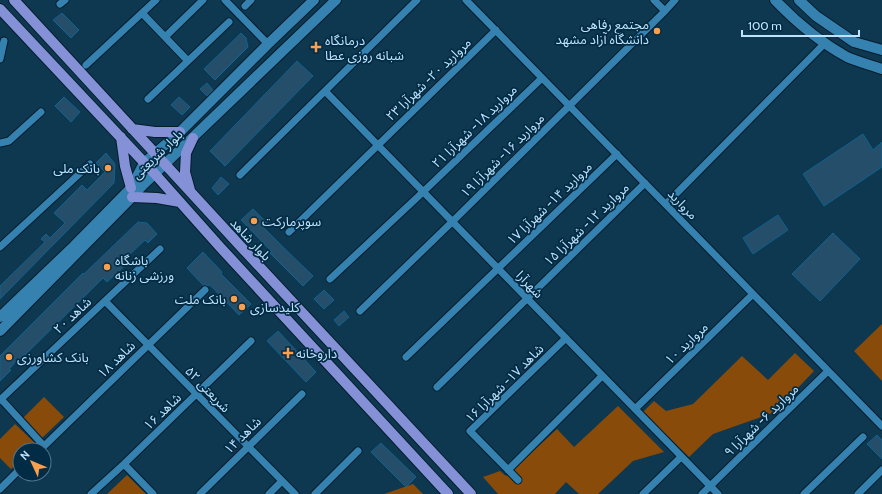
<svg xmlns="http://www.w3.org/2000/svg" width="882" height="494" viewBox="0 0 882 494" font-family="Cabin,'Noto Sans Arabic',sans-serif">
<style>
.green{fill:#884b09}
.building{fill:#244e69;stroke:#0d6391}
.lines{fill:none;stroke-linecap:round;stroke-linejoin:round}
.minor-casing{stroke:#051d2c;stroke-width:9}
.secondary-casing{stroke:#051d2c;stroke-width:12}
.primary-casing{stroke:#051d2c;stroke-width:12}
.minor{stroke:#3581b0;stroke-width:7}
.secondary{stroke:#3581b0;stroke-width:10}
.primary{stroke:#8591d6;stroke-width:10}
.poi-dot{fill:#fa9f4e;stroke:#022c45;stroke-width:1.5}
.labels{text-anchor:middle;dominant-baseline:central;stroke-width:3.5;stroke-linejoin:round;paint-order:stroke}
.poi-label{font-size:13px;fill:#bfe3fd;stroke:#022c45;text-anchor:start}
.street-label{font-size:13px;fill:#bfe3fd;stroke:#022c45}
</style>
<rect width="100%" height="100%" fill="#0e3750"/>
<path class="green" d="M882,324V381L854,351Z
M795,353L814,371L775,412L713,434L689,457L643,412L654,401L666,411L693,404L742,356L768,380Z
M44,397L64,417L42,438L23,418Z
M618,406L664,452L633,461L598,494H579L566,482L555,494H498L483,477L500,471L506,476L557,429L574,447Z
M15,424L36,444L30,450H20V460L11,469L0,458V439Z
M127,475L146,494H107Z
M413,484L423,494H384Z"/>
<path class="building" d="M62,13L79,30L71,38L53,20Z
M241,33L246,38L248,47L215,80L204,69Z
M297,61L313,76L225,166L210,151Z
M207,83L213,90L207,96L200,89Z
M64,97L80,112L71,122L55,106Z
M179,97L190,107L182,115L171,105Z
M863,134L873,150L882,142V167L824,206L803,174Z
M106,153L115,164L114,183L0,299V286L45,242L41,239L46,234L50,238L65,223L54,213L82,185L87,190L105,172L96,163Z
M221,177L229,184L218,195L212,188Z
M253,209L267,223L263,227L280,244L313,276L303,286L270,253L272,252L241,220Z
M778,215L788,230L753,254L743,238Z
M138,222L147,223L157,234L148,243L145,240L127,257L128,263L107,282L103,278L21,359L19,358L9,369L11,370L0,381V356L83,273L84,274Z
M833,233L860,259L820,301L792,274Z
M203,252L222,272L221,274L251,304L239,315L210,285L208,286L206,285H203L187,268Z
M324,290L334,300L324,309L314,299Z
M344,311L349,317L339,326L334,320Z
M278,331L316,372L306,382L267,341Z
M877,435L882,440V459L867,444Z
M381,443L416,477L406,487L371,452Z"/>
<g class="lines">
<g class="minor-casing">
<path id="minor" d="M225,0L268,44
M466,0L882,426
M654,0L665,11
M60,4L65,0
M245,6L251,0
M142,13L188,61
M165,37L203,0
M0,59L4,41
M86,65L156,0
M325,91L718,494
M148,99L229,22
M0,143L9,141L41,112
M240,175L417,0
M666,204L825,43
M289,232L496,30
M0,247L90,164
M330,279L423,192L542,78
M105,301L295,494
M360,311L452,222L665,11L675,0
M406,357L617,154
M437,387L645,183
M1,399L44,446
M0,400L160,249
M635,409L753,294
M40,450L205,290
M124,464L153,494
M508,470L602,376
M518,480L470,431L566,338
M0,489L20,469
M91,494L124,464L251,341
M200,494L302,394
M269,494L282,481
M315,494L358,451
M643,494L681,457
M702,494L828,371
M804,494L863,437
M858,494L882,470"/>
</g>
<g class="secondary-casing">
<path id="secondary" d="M775,0C796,22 820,42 847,57C858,62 871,65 882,69
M799,0L816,16L854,42L882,50
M0,317L74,246L131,188L144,163L180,132L268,44L314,0
M0,331L132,197L142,186L336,0"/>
</g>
<g class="primary-casing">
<path id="primary" d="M14,0L244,250L471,494
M0,9L155,174L220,247L448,494
M132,129L155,132H180
M121,137L125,166L131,188
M190,190L185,172L186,153L193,138
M132,197L157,198L180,202"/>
</g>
<use href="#minor" class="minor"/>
<use href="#secondary" class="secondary"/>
<use href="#primary" class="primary"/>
</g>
<g class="poi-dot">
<circle cx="657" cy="31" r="4"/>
<path d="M314 41h4v4h4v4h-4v4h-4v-4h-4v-4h4z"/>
<circle cx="108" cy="168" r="4"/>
<circle cx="254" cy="221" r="4"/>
<circle cx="107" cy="267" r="4"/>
<circle cx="234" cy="299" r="4"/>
<circle cx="242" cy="307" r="4"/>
<path d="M286 347h4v4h4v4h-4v4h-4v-4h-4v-4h4z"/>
<circle cx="9" cy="357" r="4"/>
</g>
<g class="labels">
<g class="poi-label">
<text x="649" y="24" text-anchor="end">مجتمع رفاهی<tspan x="649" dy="15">دانشگاه آزاد مشهد</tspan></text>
<text x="325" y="40">درمانگاه<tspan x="325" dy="15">شبانه روزی عطا</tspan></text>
<text x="100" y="168" text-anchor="end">بانک ملی</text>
<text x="262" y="221">سوپرمارکت</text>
<text x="115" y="260">باشگاه<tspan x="115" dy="15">ورزشی زنانه</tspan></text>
<text x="226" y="299" text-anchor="end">بانک ملت</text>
<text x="250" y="307">کلیدسازی</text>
<text x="296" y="353">داروخانه</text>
<text x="17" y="357">بانک کشاورزی</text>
</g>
<g class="street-label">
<text transform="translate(428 79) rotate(-44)">مروارید ۲۰- شهرآرا ۲۳</text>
<text transform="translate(474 126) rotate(-44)">مروارید ۱۸- شهرآرا ۲۱</text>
<text transform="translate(157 154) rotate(-44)">بلوار شریعتی</text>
<text transform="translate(502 155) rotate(-45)">مروارید ۱۶- شهرآرا ۱۹</text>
<text transform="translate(549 203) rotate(-44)">مروارید ۱۴- شهرآرا ۱۷</text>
<text transform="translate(683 204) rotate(46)">مروارید</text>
<text transform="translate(586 224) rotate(-44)">مروارید ۱۲- شهرآرا ۱۵</text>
<text transform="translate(251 239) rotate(47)">بلوار شاهد</text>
<text transform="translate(530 284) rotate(46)">شهرآرا</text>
<text transform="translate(72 315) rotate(-43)">شاهد ۲۰</text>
<text transform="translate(686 343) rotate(-44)">مروارید ۱۰</text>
<text transform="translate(116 359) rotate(-44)">شاهد ۱۸</text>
<text transform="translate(504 383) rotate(-45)">شاهد ۱۷- شهرآرا ۱۶</text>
<text transform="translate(208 389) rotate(46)">شریعتی ۵۲</text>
<text transform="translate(162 411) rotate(-44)">شاهد ۱۶</text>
<text transform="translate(761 420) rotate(-44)">مروارید ۶- شهرآرا ۹</text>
<text transform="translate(242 435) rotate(-45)">شاهد ۱۴</text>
</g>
</g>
<g transform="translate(32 462) rotate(314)"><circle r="19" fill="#022c45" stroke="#4e758f"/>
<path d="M0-3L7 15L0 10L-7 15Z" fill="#fa9f4e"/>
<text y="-6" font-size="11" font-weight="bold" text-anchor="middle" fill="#bfe3fd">N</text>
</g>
<path d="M742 30v6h117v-6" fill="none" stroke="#bfe3fd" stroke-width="2"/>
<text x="748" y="30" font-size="12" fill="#bfe3fd" stroke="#022c45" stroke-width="3" paint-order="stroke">100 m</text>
</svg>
